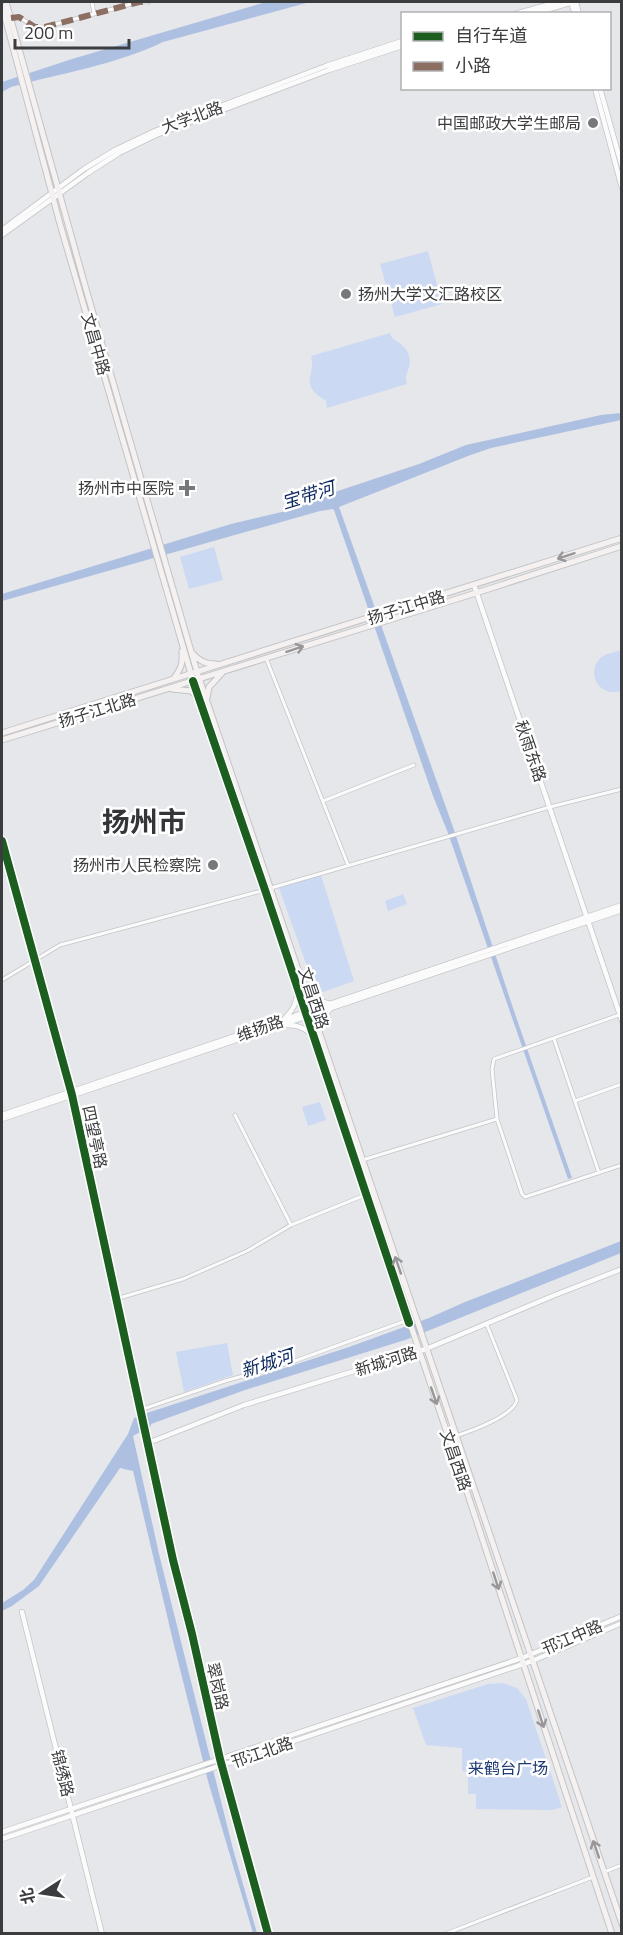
<svg xmlns="http://www.w3.org/2000/svg" width="623" height="1935" viewBox="0 0 623 1935" font-family="'Titillium Web','Noto Sans SC',sans-serif">
<style>
.green{fill:#ccd9f2}
.water{fill:#aec0e2}
.lines{fill:none;stroke-linecap:round;stroke-linejoin:round}
.minor-casing{stroke:#c4c5c7;stroke-width:4.5}
.tertiary-casing{stroke:#c4c5c7;stroke-width:6}
.secondary-casing{stroke:#c4c5c7;stroke-width:6}
.primary-casing{stroke:#c3c4c6;stroke-width:7}
.minor{stroke:#fbfbfc;stroke-width:3}
.tertiary{stroke:#fbfbfc;stroke-width:4.5}
.secondary{stroke:#fbfbfc;stroke-width:4.5}
.primary{stroke:#f5f1f1;stroke-width:5}
.quiet{stroke:#8d6e63;stroke-width:6;stroke-dasharray:12 6;stroke-linecap:butt}
.cycleway-casing{stroke:#fff;stroke-width:11}
.cycleway{stroke:#1b5e20;stroke-width:8}
.oneway{stroke:#989698}
.poi-dot{fill:#76787a;stroke:#fff;stroke-width:2}
.labels{text-anchor:middle;dominant-baseline:central;stroke-width:5;stroke-linejoin:round;paint-order:stroke}
.street-label{font-size:16px;fill:#3b3c3e;stroke:#fff}
.poi-label{font-size:16px;fill:#3b3c3e;stroke:#fff;text-anchor:end}
.park-label{font-size:16px;fill:#1e3b74;stroke:#fff}
.water-label{font-size:18px;font-style:italic;fill:#0c285e;stroke:#fff}
.town-label{font-size:28px;font-weight:bold;fill:#333538;stroke:#fff}
</style>
<rect width="100%" height="100%" fill="#e5e7ea"/>
<path class="green" d="M428,251L442,304L395,317L380,264Z
M390,333L392,338C404,345 414,354 408,370C406,376 405,377 407,384L327,408L326,401C297,384 317,374 311,356Z
M214,547L223,580L189,589L180,557Z
M621,650V691C598,698 584,670 603,656C608,653 616,652 621,650Z
M321,875L354,981L323,992L314,986L279,888Z
M403,894L407,904L388,911L385,901Z
M320,1102L326,1120L308,1126L302,1107Z
M227,1343L233,1375L184,1392L176,1352Z
M503,1683L517,1688L526,1699L562,1807L553,1810L476,1809V1794H468V1772L462,1771V1748L426,1745L413,1708L488,1684Z"/>
<path class="water" d="M266,2H310L163,42C115,65 62,73 11,87L2,92V82L72,59Z
M621,413V420L491,448L468,456L339,507L453,827L514,1011L572,1178L568,1179L448,833L433,796L334,510L333,509L320,511L2,601V594L231,524L286,511L293,506L419,464L466,445L601,415Z
M621,1241V1253L435,1328L405,1340L245,1390L151,1424V1426L133,1436L159,1554L233,1849L257,1933H253L208,1781L173,1641L133,1471L120,1468L39,1586L12,1606L2,1611V1603L23,1590L34,1580L128,1434L134,1418L147,1413L349,1347L429,1318L465,1302Z"/>
<g class="lines">
<g class="minor-casing">
<path id="minor" d="M92,2L94,14
M11,18L19,17L35,27H45L139,2H149
M266,658L348,865
M323,801L414,765
M271,888L550,807L622,789
M2,980L60,945L265,890
M619,1015L494,1059L492,1069L497,1119L522,1194L525,1197L622,1165
M554,1039L599,1173
M575,1101L622,1084
M235,1115L291,1225
M356,1162L497,1119
M116,1299L183,1279L247,1251L291,1225L365,1195
M140,1410L225,1381L292,1362L408,1320
M456,1436C471,1431 513,1416 517,1400L487,1325
M604,1872L622,1865
M445,1934L593,1877"/>
</g>
<g class="tertiary-casing">
<path id="tertiary" d="M515,14L558,2
M532,14L573,2
M2,230L84,169L115,150L155,131L326,66L402,41
M2,235L88,173L119,153L156,135L329,70L402,46
M474,585L622,1021
M2,841L72,1095L173,1560L192,1634L220,1759L268,1934
M148,1443L244,1405L426,1349L555,1295L622,1269
M22,1612L102,1934"/>
</g>
<g class="secondary-casing">
<path id="secondary" d="M571,2L575,14
M576,2L579,14
M595,88L622,188
M600,88L622,167
M307,993L319,1001L331,1004
M285,1018C294,1009 296,1003 298,991
M286,1025C297,1025 303,1027 312,1035
M320,1030L321,1020L330,1009
M2,1115L622,905
M2,1119L622,910
M2,1832L522,1658L622,1616
M2,1839L532,1661L622,1623"/>
</g>
<g class="primary-casing">
<path id="primary" d="M6,2L86,289L197,672L622,1924
M2,6L60,224L191,674L468,1495L612,1934
M193,654C200,661 205,664 216,664
M174,678C181,669 183,663 182,651
M172,689L191,691L199,698
M207,698L209,687L222,673
M2,733L622,538
M2,740L476,593L622,546"/>
</g>
<use href="#minor" class="minor"/>
<use href="#tertiary" class="tertiary"/>
<use href="#secondary" class="secondary"/>
<use href="#primary" class="primary"/>
<path class="quiet" d="M11,18L19,17L35,27H45L139,2H149"/>
<g class="cycleway-casing">
<path id="cycleway" d="M193,681L265,890L409,1323
M2,841L72,1095L173,1560L192,1634L220,1759L268,1934"/>
</g>
<use href="#cycleway" class="cycleway"/>
</g>
<defs><path id="oneway-shaft" d="M-6 0H5M1.5-3L5.5 0L1.5 3" fill="none" stroke-width="1.6" stroke-linecap="round" stroke-linejoin="round" transform="scale(1.5)"/></defs>
<g class="oneway">
<use href="#oneway-shaft" transform="translate(566 556) rotate(162)"/>
<use href="#oneway-shaft" transform="translate(295 649) rotate(-18)"/>
<use href="#oneway-shaft" transform="translate(398 1265) rotate(-109)"/>
<use href="#oneway-shaft" transform="translate(434 1396) rotate(71)"/>
<use href="#oneway-shaft" transform="translate(496 1581) rotate(72)"/>
<use href="#oneway-shaft" transform="translate(541 1719) rotate(72)"/>
<use href="#oneway-shaft" transform="translate(596 1849) rotate(-109)"/>
</g>
<g class="poi-dot">
<circle cx="593" cy="123" r="6"/>
<circle cx="346" cy="294" r="6"/>
<path d="M184 479h6v6h6v6h-6v6h-6v-6h-6v-6h6z"/>
<circle cx="213" cy="865" r="6"/>
</g>
<g class="labels">
<g class="street-label">
<text transform="translate(192 117) rotate(-20)">大学北路</text>
<text transform="translate(96 344) rotate(74)">文昌中路</text>
<text transform="translate(406 607) rotate(-17)">扬子江中路</text>
<text transform="translate(97 710) rotate(-17)">扬子江北路</text>
<text transform="translate(531 751) rotate(71)">秋雨东路</text>
<text transform="translate(314 998) rotate(72)">文昌西路</text>
<text transform="translate(260 1028) rotate(-19)">维扬路</text>
<text transform="translate(95 1137) rotate(78)">四望亭路</text>
<text transform="translate(386 1361) rotate(-17)">新城河路</text>
<text transform="translate(456 1460) rotate(71)">文昌西路</text>
<text transform="translate(572 1637) rotate(-23)">邗江中路</text>
<text transform="translate(218 1686) rotate(77)">翠岗路</text>
<text transform="translate(262 1752) rotate(-19)">邗江北路</text>
<text transform="translate(63 1773) rotate(76)">锦绣路</text>
</g>
<g class="poi-label">
<text x="581" y="123">中国邮政大学生邮局</text>
<text x="358" y="294" text-anchor="start">扬州大学文汇路校区</text>
<text x="174" y="488">扬州市中医院</text>
<text x="201" y="865">扬州市人民检察院</text>
</g>
<g class="park-label">
<text x="508" y="1768">来鹤台广场</text>
</g>
<g class="water-label">
<text transform="translate(308 495) rotate(-17)">宝带河</text>
<text transform="translate(267 1363) rotate(-18)">新城河</text>
</g>
<g class="town-label">
<text x="144" y="821">扬州市</text>
</g>
</g>
<rect width="623" height="1935" fill="none" stroke="#3b3c3e" stroke-width="6"/>
<rect x="401" y="12" width="210" height="78" fill="#ffffff" stroke="#b1b1b2" stroke-width="1.5"/>
<rect x="413" y="32" width="30" height="9" fill="#1b5e20" stroke="#b1b1b2" stroke-width="1.5"/>
<text x="455" y="42" font-size="18" fill="#3b3c3e">自行车道</text>
<rect x="413" y="62" width="30" height="9" fill="#8d6e63" stroke="#b1b1b2" stroke-width="1.5"/>
<text x="455" y="72" font-size="18" fill="#3b3c3e">小路</text>
<g transform="translate(42 1893) rotate(258)" stroke="#ffffff" stroke-width="4.5" paint-order="stroke">
<path d="M0-4.5L10 22L0 15L-10 22Z" fill="#3b3c3e"/>
<text y="-9" font-size="16" font-weight="bold" text-anchor="middle" fill="#3b3c3e">北</text>
</g>
<path d="M15 39v9h114v-9" fill="none" stroke="#3b3c3e" stroke-width="3"/>
<text x="24" y="39" font-size="18" fill="#3b3c3e" stroke="#ffffff" stroke-width="4.5" paint-order="stroke">200 m</text>
</svg>
